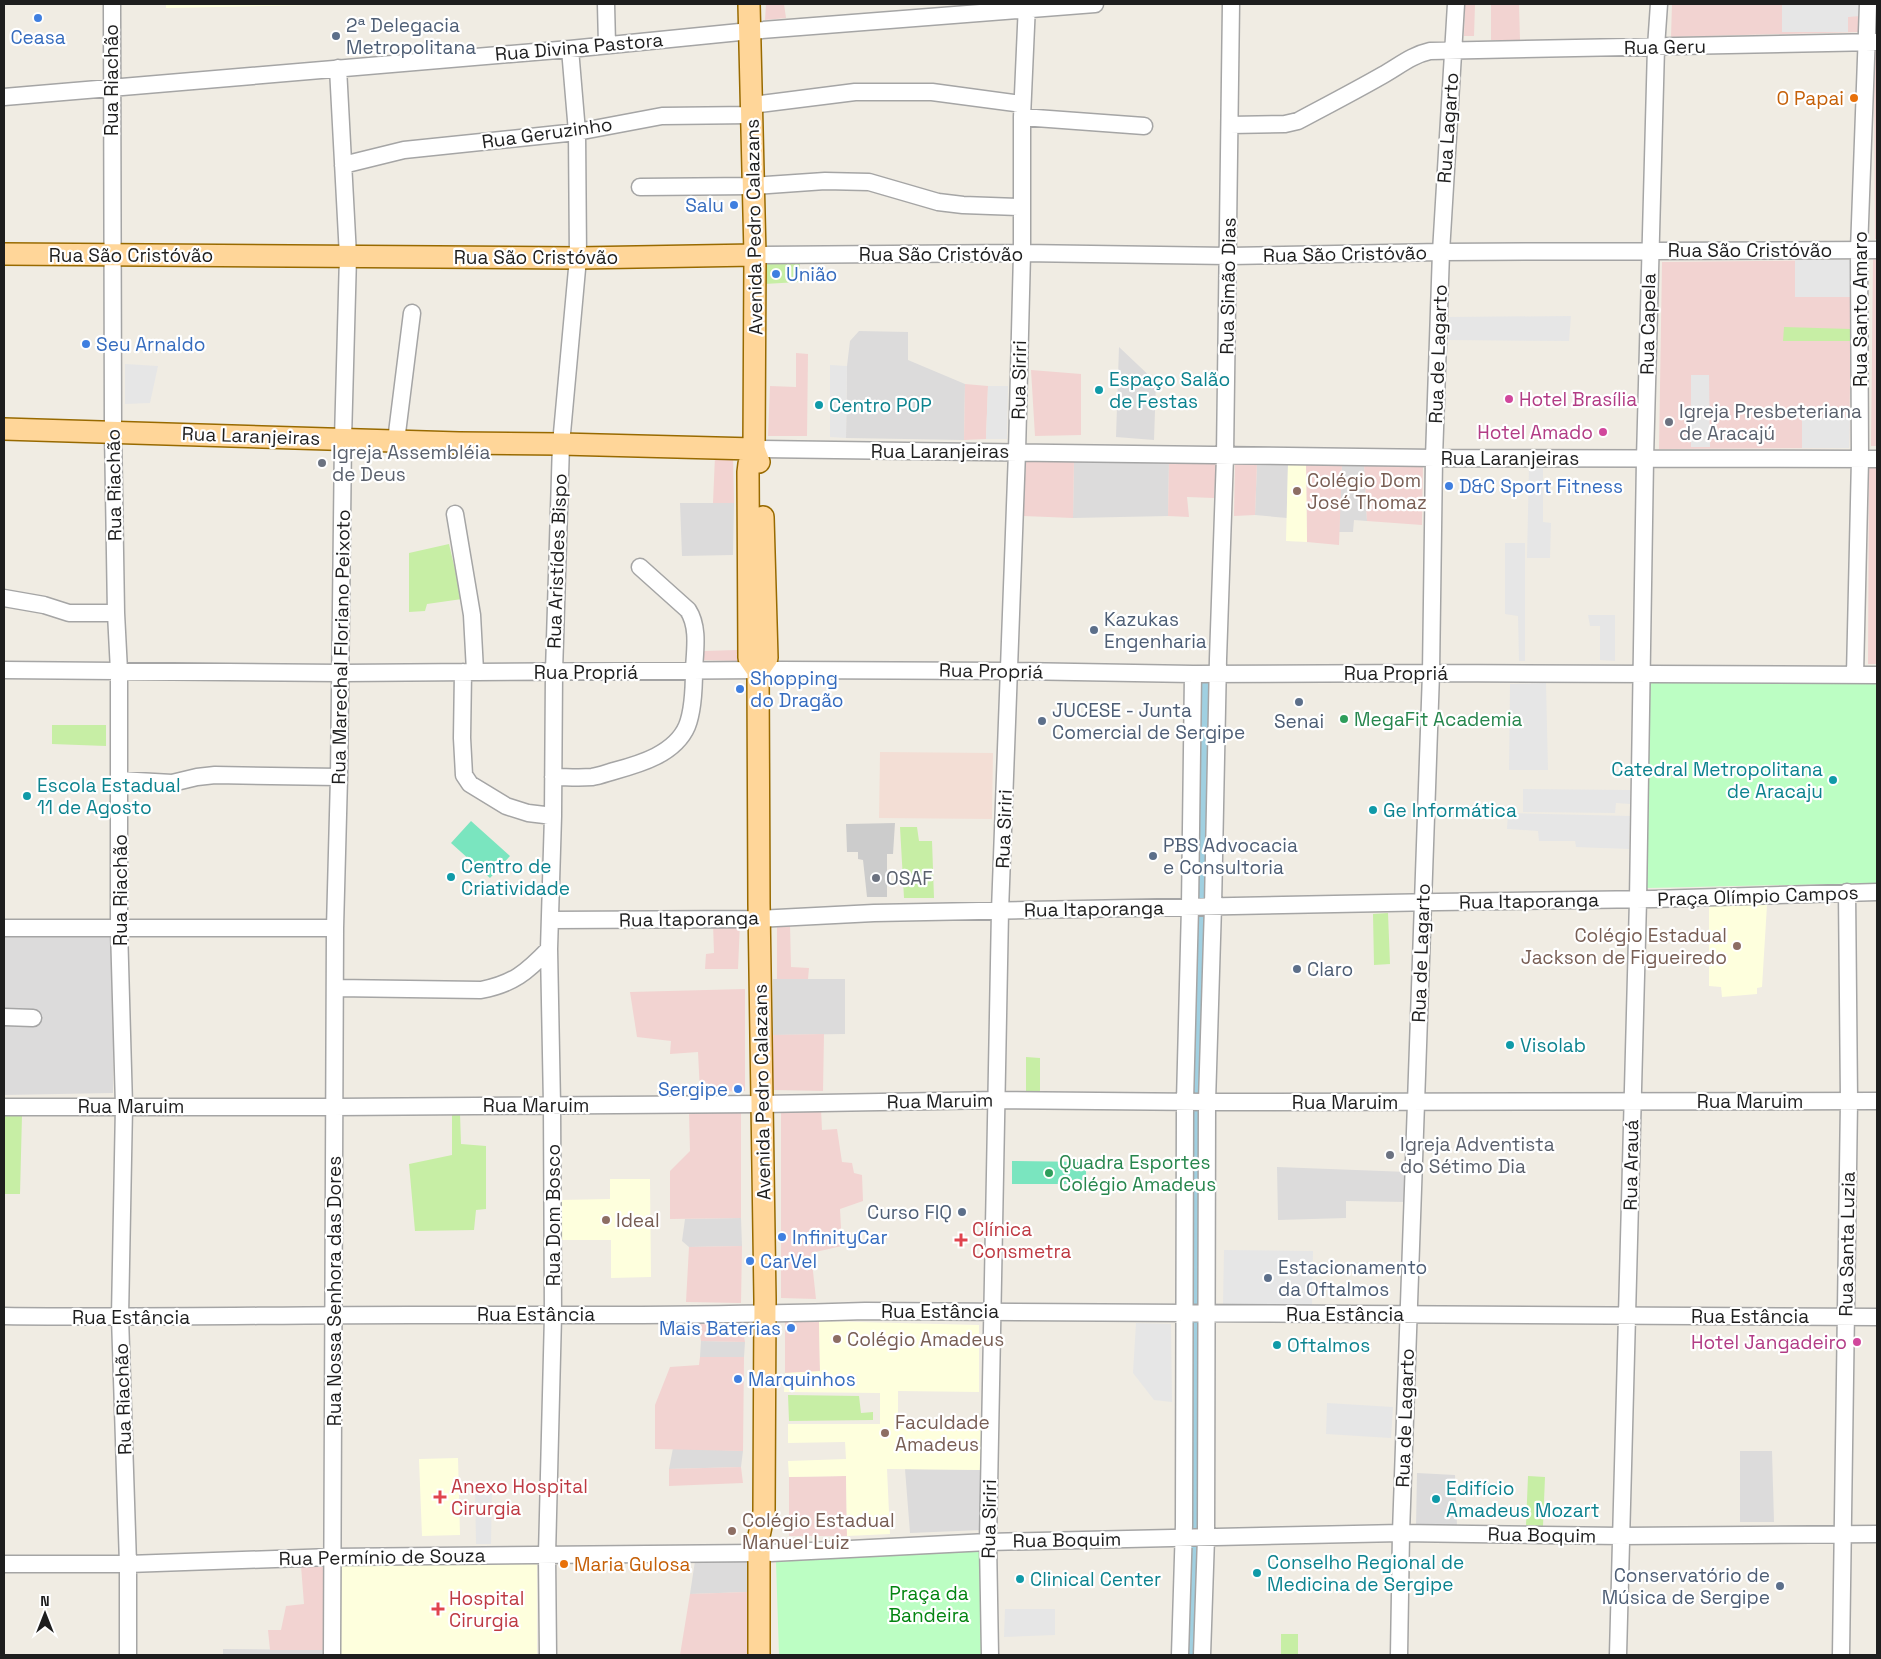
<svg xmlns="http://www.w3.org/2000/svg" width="1881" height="1659" viewBox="0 0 1881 1659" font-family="'Space Grotesk',sans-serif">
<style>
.residential{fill:#dcdbdb}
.commercial{fill:#f2d3d1}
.education{fill:#feffdd}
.religious{fill:#ccc}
.military{fill:#f3ded5}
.grass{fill:#c7eea5}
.park{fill:#bcfec3}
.pitch{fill:#7ae5bf}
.parking{fill:#e6e6e6}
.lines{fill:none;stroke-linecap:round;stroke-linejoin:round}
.canal{stroke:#a0d0e1;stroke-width:12}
.minor-casing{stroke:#a5a5a5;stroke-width:19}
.major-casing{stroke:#986a00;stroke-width:24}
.minor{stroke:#fff;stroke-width:16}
.major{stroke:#ffd699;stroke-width:21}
.shop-dot{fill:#3f7fe0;stroke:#fff;stroke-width:2}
.service-dot{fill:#5c6f8a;stroke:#fff;stroke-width:2}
.food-dot{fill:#e8710a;stroke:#fff;stroke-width:2}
.culture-dot{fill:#0f9aa8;stroke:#fff;stroke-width:2}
.hotel-dot{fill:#d1479c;stroke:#fff;stroke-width:2}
.worship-dot{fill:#6b7280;stroke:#fff;stroke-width:2}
.education-dot{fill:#8d6e63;stroke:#fff;stroke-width:2}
.leisure-dot{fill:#2e9e5b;stroke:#fff;stroke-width:2}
.health-dot{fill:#e0444e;stroke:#fff;stroke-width:2}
.labels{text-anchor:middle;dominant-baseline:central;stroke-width:4.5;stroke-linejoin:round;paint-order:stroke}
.service-label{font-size:19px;fill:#4e5e75;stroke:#fff;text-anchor:start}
.shop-label{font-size:19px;fill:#366cbe;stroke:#fff;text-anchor:start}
.street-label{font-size:19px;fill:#1e1e1e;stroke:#fff}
.food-label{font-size:19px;fill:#c56008;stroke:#fff;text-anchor:end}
.culture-label{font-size:19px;fill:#0d838f;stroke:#fff;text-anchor:start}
.hotel-label{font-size:19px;fill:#b23c85;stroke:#fff;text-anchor:end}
.worship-label{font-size:19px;fill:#5b616d;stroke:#fff;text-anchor:start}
.education-label{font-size:19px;fill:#785e54;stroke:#fff;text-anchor:start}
.leisure-label{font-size:19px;fill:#27864d;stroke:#fff;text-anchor:start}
.health-label{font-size:19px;fill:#be3a42;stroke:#fff;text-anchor:start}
.park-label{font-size:19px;fill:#038511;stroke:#fff}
</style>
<rect width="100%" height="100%" fill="#f0ece3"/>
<path class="residential" d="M859,331L908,332V360L965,384L964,440L846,438L847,366L850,341Z
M1119,347L1156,382L1154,440L1116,437Z
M1074,459L1169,461L1168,516L1073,518Z
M1257,463H1288L1287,518L1255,515Z
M1342,464H1364L1367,521L1354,520L1353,532H1339Z
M680,503H734L733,555L682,556Z
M114,935L113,1093L4,1095V937Z
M773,979H845V1034L773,1035Z
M1277,1167L1408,1172L1407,1202L1346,1201V1218L1278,1220Z
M741,1218L742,1246L689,1247L682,1241L685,1219Z
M701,1341L745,1342L744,1357H700Z
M673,1448L743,1451L741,1467L669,1469Z
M1740,1451H1772L1774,1522H1740Z
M905,1469L982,1470V1530L910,1533Z
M1417,1473L1455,1475L1457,1526L1416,1527Z
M747,1560V1592L690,1594L695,1561Z
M223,1649L323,1650V1655H223Z"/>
<path class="commercial" d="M766,4H784L786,18L765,20Z
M1465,4H1475L1474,36H1464Z
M1491,4H1519L1520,40H1491Z
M1672,4H1858L1859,32L1671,37Z
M1874,48H1877V239H1875Z
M1873,257H1877V446H1871Z
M1852,260L1849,448L1659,449L1662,262Z
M796,353L808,354L807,436H768L770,386L796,387Z
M1031,370L1081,374V435L1035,436Z
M965,384L988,386L986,439L964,440Z
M715,456H733L734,503H713Z
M1026,459H1074L1073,518L1023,516Z
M1169,461L1216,462L1214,498L1187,497L1189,517L1168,516Z
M1257,463L1255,515L1234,516L1235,464Z
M1306,464H1342L1339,545L1307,542Z
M1364,464L1423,466L1422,525L1367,521Z
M1869,466H1877V664H1868Z
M696,642L704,643V651L737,650V661L696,660Z
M740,922L738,969H705L706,954L714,953L713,924Z
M777,924H790L791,967L809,968L808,979H777Z
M745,989V1091L700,1092L698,1052L670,1054L671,1041L637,1037L630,992Z
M824,1034L823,1091L773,1090V1035Z
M821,1109L822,1130L837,1129L842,1162L852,1163L854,1173L862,1175L863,1201L840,1209L842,1246L811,1253L816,1299L781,1298V1110Z
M689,1113H741V1218L670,1219V1171L690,1151Z
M742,1246L741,1303L686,1302L689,1247Z
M819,1321L820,1372L785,1373V1322Z
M698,1322H741L745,1342L701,1341Z
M700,1357H744L743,1451L655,1449V1405L670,1367L699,1365Z
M741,1467L743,1483L669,1486V1469Z
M846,1476L847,1536H789V1477Z
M301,1566H323V1650H270L268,1630H281L286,1606L304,1604Z
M747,1592L749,1655H680L690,1594Z"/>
<path class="education" d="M166,4H369L166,8Z
M1288,463L1306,464L1307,542L1286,541Z
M1709,905H1767L1762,987L1757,988V994L1722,997L1721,987L1709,986Z
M610,1179H650L651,1277L611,1278V1240H561L560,1200L610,1199Z
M819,1321L979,1325V1392L898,1391V1424L983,1425L982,1470L887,1469L890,1534L847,1536L846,1476L789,1477L788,1461L846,1459L845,1442L788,1443V1424H880V1393L784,1392L785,1373L820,1371Z
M458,1458L460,1535L422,1536L419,1459Z
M537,1556V1655H339L337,1562Z"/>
<path class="religious" d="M895,823L893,854H887V897H867L863,860L858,859V852H847L846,824Z"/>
<path class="military" d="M880,752L993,753L992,819L879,818Z"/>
<path class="grass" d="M800,262L799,282L764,284L765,263Z
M1784,327L1851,329V341H1783Z
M449,544L462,599L427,604L425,611L409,612V553Z
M52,725H106V746L52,744Z
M900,827H917L919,841H932L934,898H904Z
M1388,913L1390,964L1374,965L1373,914Z
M1026,1057L1040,1058V1092H1026Z
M452,1113H460L461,1144L486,1146V1209L476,1210L474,1230L415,1231L409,1164L452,1155Z
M4,1115H22L20,1194H4Z
M788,1395L859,1396L861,1413L873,1412V1420L789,1421Z
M1528,1476L1545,1477L1543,1526L1526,1525Z
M1281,1634H1298V1655H1281Z"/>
<path class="park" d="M1647,680L1877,682V883L1647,888Z
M981,1550L982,1655H779L776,1562Z"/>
<path class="pitch" d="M471,821L510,856L490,878L451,843Z
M1012,1161L1086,1162V1184H1012Z"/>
<path class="parking" d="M1782,4H1860V16L1848,17V32H1782Z
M1795,260H1852V297H1795Z
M1571,316L1569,341L1448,340L1449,317Z
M125,364L158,366L150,403L125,404Z
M830,365L847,366L846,438L830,437Z
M1691,375H1709L1710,447H1691Z
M988,386H1008L1007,439H986Z
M1802,418H1850L1849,448H1802Z
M1529,466H1543V522L1551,523L1550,558H1527Z
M1505,543H1525V661H1519L1518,616L1505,614Z
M1588,615H1615V661L1600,660V626H1590Z
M1546,683L1548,770H1509L1510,684Z
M1523,789L1630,790V804L1616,803L1615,813L1523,812Z
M1508,813L1630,816L1629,849L1576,847L1575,841H1539L1538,831L1507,829Z
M1224,1250L1313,1251L1312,1306L1223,1305Z
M1136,1323L1171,1324L1172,1402L1154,1400L1133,1373Z
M1327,1403L1393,1407L1391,1438L1326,1434Z
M475,1487L492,1488L491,1544H476Z
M1005,1609H1055V1635L1004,1637Z"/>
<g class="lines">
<path class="canal" d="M1191,1655L1195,1065L1202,871L1203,684"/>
<g class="minor-casing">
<path id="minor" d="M112,4L113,432L116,613L119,671V928L124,1106L120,1317L128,1564V1655
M606,4L607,45
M4,97L570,49L750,31L1095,4
M752,105L855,92H932L1022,104
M1022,117L1144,126
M1230,125L1285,124L1298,121C1326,106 1355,91 1383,75C1399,66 1412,55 1430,51L1877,42
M343,165L404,150L577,132L662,116L752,115
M640,187L753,186L825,181L869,182L938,202L963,205L1021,207
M755,255L1022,253L1229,256L1441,252L1877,250
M396,441L412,313
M754,449L1434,458L1877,459
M455,514L472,615L475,671
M4,598L44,605L69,613H116
M4,670L340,673L780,670L1010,671L1193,674L1431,673L1877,675
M463,672L462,738L464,775L470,784L506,806L528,813L553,816
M1855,675L1860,459L1859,250L1868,4
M553,777C566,777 579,778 592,777C599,776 607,773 614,771C640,764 675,754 687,726C693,711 694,686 694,669C695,650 699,627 688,610L640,567
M119,780L172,783L197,777L215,775L339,777
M550,920L759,919L874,913L1438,902L1654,899L1877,892
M4,928H335
M336,988L481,990C513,984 527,972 549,949
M4,1017L33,1018
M4,1107H335L762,1104L998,1100L1207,1102L1877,1101
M4,1316C139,1318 275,1315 411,1315C562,1315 714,1316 865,1311L1877,1317
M771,1553L988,1542L1401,1533L1621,1536L1877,1534
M4,1564H128L332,1557L759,1553
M332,1655L335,928L339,777L343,439L348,256L338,68
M548,1655L547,1555L553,1315L552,1105L549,949L553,816L554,672L561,444L578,258L577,132L570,49
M990,1655L988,1542L1000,911L1017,452L1022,253V117L1027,4
M1180,1655L1184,1525L1185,1101L1190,907L1193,674
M1202,1655L1206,1538L1207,1102L1213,906L1218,659L1225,456L1231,4
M1399,1655L1401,1533L1431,673L1434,458L1441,252L1456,4
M1618,1655L1638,900L1645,459L1656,47L1659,4
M1841,1655L1849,1101L1847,892"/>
</g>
<g class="major-casing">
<path id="major" d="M749,4L755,255L754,449L759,462
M4,254L578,258L755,255
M4,429L459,443L561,444L754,449
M754,449L749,464L748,472L749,658L758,671L759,904L765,1300L764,1512L759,1536V1655
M758,671L767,658L763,517"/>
</g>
<use href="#minor" class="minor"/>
<use href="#major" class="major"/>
</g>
<g class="shop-dot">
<circle cx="38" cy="18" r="5"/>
<circle cx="734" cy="205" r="5"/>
<circle cx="776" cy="274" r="5"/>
<circle cx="86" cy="344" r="5"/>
<circle cx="1449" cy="486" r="5"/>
<circle cx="740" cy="689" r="5"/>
<circle cx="738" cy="1089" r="5"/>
<circle cx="782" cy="1237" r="5"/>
<circle cx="750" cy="1261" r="5"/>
<circle cx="791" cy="1328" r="5"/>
<circle cx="738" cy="1379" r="5"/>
</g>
<g class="service-dot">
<circle cx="336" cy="36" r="5"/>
<circle cx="1094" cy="630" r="5"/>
<circle cx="1299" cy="702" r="5"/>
<circle cx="1042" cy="721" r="5"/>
<circle cx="1153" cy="856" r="5"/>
<circle cx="1297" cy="969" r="5"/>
<circle cx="962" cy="1212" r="5"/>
<circle cx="1268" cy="1278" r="5"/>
<circle cx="1780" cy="1586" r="5"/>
</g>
<g class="food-dot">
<circle cx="1854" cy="98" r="5"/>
<circle cx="564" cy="1564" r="5"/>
</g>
<g class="culture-dot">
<circle cx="1099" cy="390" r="5"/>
<circle cx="819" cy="405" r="5"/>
<circle cx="1833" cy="780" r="5"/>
<circle cx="27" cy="796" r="5"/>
<circle cx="1373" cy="810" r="5"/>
<circle cx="451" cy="877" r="5"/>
<circle cx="1510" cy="1045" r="5"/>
<circle cx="1277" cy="1345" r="5"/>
<circle cx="1436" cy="1499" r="5"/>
<circle cx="1257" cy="1573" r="5"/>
<circle cx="1020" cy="1579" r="5"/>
</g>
<g class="hotel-dot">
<circle cx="1509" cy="399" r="5"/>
<circle cx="1603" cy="432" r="5"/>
<circle cx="1857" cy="1342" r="5"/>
</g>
<g class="worship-dot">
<circle cx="1669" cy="422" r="5"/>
<circle cx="322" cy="463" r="5"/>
<circle cx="876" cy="878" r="5"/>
<circle cx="1390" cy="1155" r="5"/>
</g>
<g class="education-dot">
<circle cx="1297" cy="491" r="5"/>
<circle cx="1737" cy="946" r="5"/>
<circle cx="606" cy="1220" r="5"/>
<circle cx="837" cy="1339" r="5"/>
<circle cx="885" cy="1433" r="5"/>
<circle cx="732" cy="1531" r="5"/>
</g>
<g class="leisure-dot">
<circle cx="1344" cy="719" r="5"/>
<circle cx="1049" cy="1173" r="5"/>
</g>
<g class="health-dot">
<path d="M958.5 1232.5h5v5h5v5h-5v5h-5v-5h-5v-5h5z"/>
<path d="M437.5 1489.5h5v5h5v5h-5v5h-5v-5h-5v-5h5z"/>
<path d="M435.5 1601.5h5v5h5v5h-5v5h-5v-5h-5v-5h5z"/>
</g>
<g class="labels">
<g class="service-label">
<text x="346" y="25">2ª Delegacia<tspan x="346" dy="22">Metropolitana</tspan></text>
<text x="1104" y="619">Kazukas<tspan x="1104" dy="22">Engenharia</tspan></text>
<text x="1052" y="710">JUCESE - Junta<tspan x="1052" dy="22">Comercial de Sergipe</tspan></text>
<text x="1299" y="721" text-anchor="middle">Senai</text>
<text x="1163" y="845">PBS Advocacia<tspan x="1163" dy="22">e Consultoria</tspan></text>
<text x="1307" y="969">Claro</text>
<text x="952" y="1212" text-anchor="end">Curso FIQ</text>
<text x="1278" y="1267">Estacionamento<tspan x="1278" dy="22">da Oftalmos</tspan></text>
<text x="1770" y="1575" text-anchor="end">Conservatório de<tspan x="1770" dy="22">Música de Sergipe</tspan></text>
</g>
<g class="shop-label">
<text x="38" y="37" text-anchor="middle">Ceasa</text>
<text x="724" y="205" text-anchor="end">Salu</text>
<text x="786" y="274">União</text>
<text x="96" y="344">Seu Arnaldo</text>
<text x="1459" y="486">D&amp;C Sport Fitness</text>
<text x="750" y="678">Shopping<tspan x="750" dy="22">do Dragão</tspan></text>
<text x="728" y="1089" text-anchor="end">Sergipe</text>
<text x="792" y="1237">InfinityCar</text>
<text x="760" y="1261">CarVel</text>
<text x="781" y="1328" text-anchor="end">Mais Baterias</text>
<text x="748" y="1379">Marquinhos</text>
</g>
<g class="street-label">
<text transform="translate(579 47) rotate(-5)">Rua Divina Pastora</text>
<text transform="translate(1665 47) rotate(-1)">Rua Geru</text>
<text transform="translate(111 80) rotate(-90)">Rua Riachão</text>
<text transform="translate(1448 128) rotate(-86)">Rua Lagarto</text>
<text transform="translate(547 133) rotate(-8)">Rua Geruzinho</text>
<text transform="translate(754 227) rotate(-91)">Avenida Pedro Calazans</text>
<text x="1750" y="250">Rua São Cristóvão</text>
<text x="941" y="254">Rua São Cristóvão</text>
<text transform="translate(1345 254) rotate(-1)">Rua São Cristóvão</text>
<text x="131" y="255">Rua São Cristóvão</text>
<text x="536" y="257">Rua São Cristóvão</text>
<text transform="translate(1228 286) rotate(-89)">Rua Simão Dias</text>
<text transform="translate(1860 309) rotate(-90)">Rua Santo Amaro</text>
<text transform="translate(1648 324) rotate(-89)">Rua Capela</text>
<text transform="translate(1438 354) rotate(-88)">Rua de Lagarto</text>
<text transform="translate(1019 380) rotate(-89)">Rua Siriri</text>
<text transform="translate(251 436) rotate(2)">Rua Laranjeiras</text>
<text x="940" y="451">Rua Laranjeiras</text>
<text x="1510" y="458">Rua Laranjeiras</text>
<text transform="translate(114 485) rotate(-91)">Rua Riachão</text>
<text transform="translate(557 561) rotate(-88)">Rua Aristídes Bispo</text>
<text transform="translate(341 647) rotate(-89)">Rua Marechal Floriano Peixoto</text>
<text transform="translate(991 671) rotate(1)">Rua Propriá</text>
<text x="586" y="672">Rua Propriá</text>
<text x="1396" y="673">Rua Propriá</text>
<text transform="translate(1004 829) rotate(-88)">Rua Siriri</text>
<text transform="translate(120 890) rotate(-90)">Rua Riachão</text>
<text transform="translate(1758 896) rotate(-2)">Praça Olímpio Campos</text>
<text transform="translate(1529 901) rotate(-1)">Rua Itaporanga</text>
<text transform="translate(1094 909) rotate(-1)">Rua Itaporanga</text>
<text transform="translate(689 919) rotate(-1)">Rua Itaporanga</text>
<text transform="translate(1421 953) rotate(-88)">Rua de Lagarto</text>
<text transform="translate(762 1092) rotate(-91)">Avenida Pedro Calazans</text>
<text transform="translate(940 1101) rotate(-1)">Rua Maruim</text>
<text x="1750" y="1101">Rua Maruim</text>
<text x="1345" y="1102">Rua Maruim</text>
<text x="536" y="1105">Rua Maruim</text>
<text x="131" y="1106">Rua Maruim</text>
<text transform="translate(1631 1165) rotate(-89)">Rua Arauá</text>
<text transform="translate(553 1215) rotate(-90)">Rua Dom Bosco</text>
<text transform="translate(1847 1244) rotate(-89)">Rua Santa Luzia</text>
<text transform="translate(334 1291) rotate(-90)">Rua Nossa Senhora das Dores</text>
<text x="940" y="1311">Rua Estância</text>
<text x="536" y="1314">Rua Estância</text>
<text x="1345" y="1314">Rua Estância</text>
<text x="1750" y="1316">Rua Estância</text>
<text x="131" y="1317">Rua Estância</text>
<text transform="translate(123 1399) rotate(-92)">Rua Riachão</text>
<text transform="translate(1405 1418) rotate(-88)">Rua de Lagarto</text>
<text transform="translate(989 1519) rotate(-89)">Rua Siriri</text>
<text transform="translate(1542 1535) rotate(1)">Rua Boquim</text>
<text transform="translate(1067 1540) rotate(-1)">Rua Boquim</text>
<text transform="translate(382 1557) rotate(-1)">Rua Permínio de Souza</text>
</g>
<g class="food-label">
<text x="1844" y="98">O Papai</text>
<text x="574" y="1564" text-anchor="start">Maria Gulosa</text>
</g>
<g class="culture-label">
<text x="1109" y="379">Espaço Salão<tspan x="1109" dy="22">de Festas</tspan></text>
<text x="829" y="405">Centro POP</text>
<text x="1823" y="769" text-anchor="end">Catedral Metropolitana<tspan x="1823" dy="22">de Aracaju</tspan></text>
<text x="37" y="785">Escola Estadual<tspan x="37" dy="22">11 de Agosto</tspan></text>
<text x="1383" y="810">Ge Informática</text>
<text x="461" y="866">Centro de<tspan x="461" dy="22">Criatividade</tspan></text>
<text x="1520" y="1045">Visolab</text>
<text x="1287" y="1345">Oftalmos</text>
<text x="1446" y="1488">Edifício<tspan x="1446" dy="22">Amadeus Mozart</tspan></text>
<text x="1267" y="1562">Conselho Regional de<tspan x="1267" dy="22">Medicina de Sergipe</tspan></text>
<text x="1030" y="1579">Clinical Center</text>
</g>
<g class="hotel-label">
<text x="1519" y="399" text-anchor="start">Hotel Brasília</text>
<text x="1593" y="432">Hotel Amado</text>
<text x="1847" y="1342">Hotel Jangadeiro</text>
</g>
<g class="worship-label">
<text x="1679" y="411">Igreja Presbeteriana<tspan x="1679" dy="22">de Aracajú</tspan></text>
<text x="332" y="452">Igreja Assembléia<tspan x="332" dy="22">de Deus</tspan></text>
<text x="886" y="878">OSAF</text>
<text x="1400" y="1144">Igreja Adventista<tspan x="1400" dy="22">do Sétimo Dia</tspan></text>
</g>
<g class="education-label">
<text x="1307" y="480">Colégio Dom<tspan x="1307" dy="22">José Thomaz</tspan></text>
<text x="1727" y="935" text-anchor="end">Colégio Estadual<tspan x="1727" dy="22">Jackson de Figueiredo</tspan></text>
<text x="616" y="1220">Ideal</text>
<text x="847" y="1339">Colégio Amadeus</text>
<text x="895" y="1422">Faculdade<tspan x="895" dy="22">Amadeus</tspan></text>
<text x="742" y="1520">Colégio Estadual<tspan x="742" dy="22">Manuel Luiz</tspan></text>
</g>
<g class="leisure-label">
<text x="1354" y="719">MegaFit Academia</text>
<text x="1059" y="1162">Quadra Esportes<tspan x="1059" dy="22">Colégio Amadeus</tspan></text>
</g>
<g class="health-label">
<text x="972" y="1229">Clínica<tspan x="972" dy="22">Consmetra</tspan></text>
<text x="451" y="1486">Anexo Hospital<tspan x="451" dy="22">Cirurgia</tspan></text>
<text x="449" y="1598">Hospital<tspan x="449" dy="22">Cirurgia</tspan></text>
</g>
<g class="park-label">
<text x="929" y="1593">Praça da<tspan x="929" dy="22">Bandeira</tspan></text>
</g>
</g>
<rect width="1881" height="1659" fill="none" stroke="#1e1e1e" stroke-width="10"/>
<g transform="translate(45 1614)" stroke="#ffffff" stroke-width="4" paint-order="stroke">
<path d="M0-4L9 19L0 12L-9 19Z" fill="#1e1e1e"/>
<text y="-8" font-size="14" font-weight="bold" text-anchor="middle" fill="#1e1e1e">N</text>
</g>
</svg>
